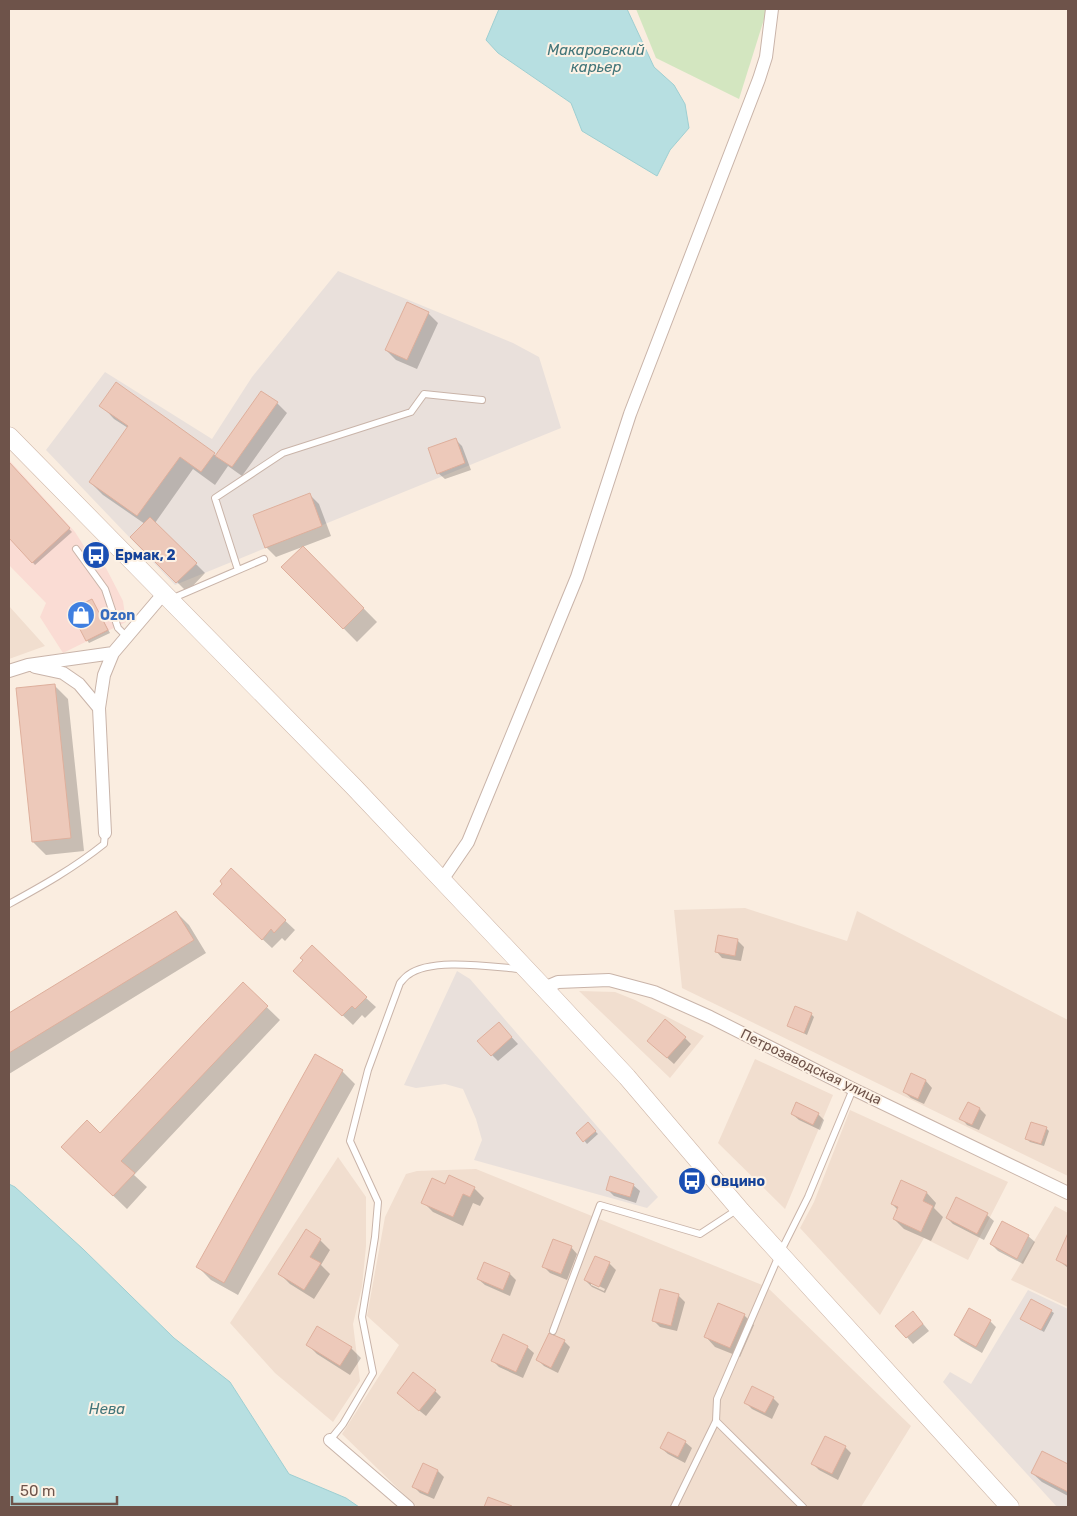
<svg xmlns="http://www.w3.org/2000/svg" width="1077" height="1516" viewBox="0 0 1077 1516" font-family="Rubik,sans-serif">
<style>
.residential{fill:#f1decf}
.commercial{fill:#fadcd4}
.industrial{fill:#e9e0db}
.green{fill:#d3e6c0}
.water{fill:#b7dfe1;stroke:#9ecfd2}
.shadow{fill:#0003;fill-rule:evenodd}
.building{fill:#edc9ba;stroke:#deaf9c}
.lines{fill:none;stroke-linecap:round;stroke-linejoin:round}
.service-casing{stroke:#c9b4a9;stroke-width:8}
.minor-casing{stroke:#c9b4a9;stroke-width:14}
.secondary-casing{stroke:#ceb6a8;stroke-width:19}
.service{stroke:#fff;stroke-width:6}
.minor{stroke:#fff;stroke-width:12}
.secondary{stroke:#fff;stroke-width:18}
.labels{text-anchor:middle;dominant-baseline:central;stroke-width:4;stroke-linejoin:round;paint-order:stroke}
.transit-label{font-size:14px;font-weight:bold;fill:#164399;stroke:#fdf2e5;text-anchor:start}
.shop-label{font-size:14px;font-weight:bold;fill:#366cbe;stroke:#fdf2e5;text-anchor:start}
.street-label{font-size:14px;fill:#6e534a;stroke:#fdf2e5}
.water-label{font-size:15px;font-style:italic;fill:#43767a;stroke:#fdf2e5}
</style>
<rect width="100%" height="100%" fill="#faede0"/>
<path class="residential" d="M9,606L45,646L9,659Z
M745,908L847,941L857,911L1068,1020V1176L682,988L674,910Z
M579,991L615,992L635,1000L704,1036L670,1078Z
M755,1059L833,1095L785,1209L718,1143Z
M850,1110L1008,1182L968,1260L924,1238L880,1315L800,1228L814,1202Z
M338,1157L366,1197V1246L362,1287L353,1324L360,1381L333,1422L275,1373L230,1323Z
M476,1169L767,1287L911,1426L861,1507H417L342,1434L399,1345L367,1316L385,1217L406,1174L417,1171Z
M1055,1206L1068,1213V1307L1011,1280Z"/>
<path class="commercial" d="M9,460L75,532L87,551L106,568L123,601L126,622L63,653L40,617L46,603L9,565Z"/>
<path class="industrial" d="M338,271L513,343L539,357L561,428L175,585L46,450L105,372L212,439L252,377Z
M457,971L470,979L658,1197L647,1208L474,1160L482,1140L476,1119L463,1089L445,1084L416,1088L404,1085Z
M1028,1290L1068,1309V1507H1057L943,1382L950,1372L971,1384Z"/>
<path class="green" d="M636,9H765V16L739,99L656,58Z"/>
<path class="water" d="M499,9H627L654,67L674,85L685,104L689,128L670,150L657,176L582,131L571,103L498,53L486,40Z
M9,1184L15,1187L83,1249L174,1338L230,1382L289,1474L346,1498L359,1507H9Z"/>
<path class="shadow" d="M428,313L438,323L417,369L396,360L386,350Z
M277,403L287,413L242,476L228,466L215,485L193,469L155,523L205,573L187,592L132,537L145,524L103,495L90,482L128,428L114,419L101,405L217,456Z
M455,439L462,446L471,470L445,479L438,473Z
M9,464L72,532L35,565L9,536Z
M309,494L319,504L331,536L276,557L266,547Z
M303,547L377,622L357,642L283,567Z
M92,600L110,633L89,643L87,640Z
M55,686L68,699L84,851L46,855L33,842Z
M231,870L295,930L285,941L282,938L272,948L224,903V884Z
M176,912L189,925L206,953L9,1074V1015Z
M737,940L744,947L741,961L722,958L716,951Z
M305,980L366,998L376,1007L365,1018L362,1015L353,1025Z
M243,984L280,1020L134,1175L147,1187L127,1209L76,1160Z
M811,1014L814,1017L807,1035L788,1025Z
M505,1030L518,1044L498,1061L492,1055Z
M685,1038L691,1044L674,1064L655,1047Z
M342,1071L355,1084L238,1295L211,1280L198,1267Z
M912,1075L926,1081L932,1088L924,1104L911,1098L904,1092Z
M968,1103L980,1109L986,1115L979,1130L967,1125L961,1118Z
M792,1114H818L824,1120L820,1130L799,1120Z
M588,1124L598,1134L587,1144L578,1133Z
M1046,1128L1049,1131L1044,1146L1030,1142L1027,1139Z
M446,1185L474,1188L484,1198L480,1206L473,1203L463,1226L433,1212L423,1202Z
M633,1185L640,1191L636,1203L614,1196L607,1189Z
M927,1193L936,1203L934,1208L943,1217L931,1241L904,1229L894,1219L898,1210L892,1204Z
M957,1199L987,1215L994,1221L984,1240L953,1224L947,1218Z
M1028,1236L1035,1242L1023,1264L998,1251L991,1244Z
M1068,1236V1268L1058,1260Z
M320,1240L330,1250L321,1265L330,1274L314,1299L290,1284L280,1274Z
M571,1247L577,1254L567,1280L550,1273L544,1267Z
M596,1257L609,1263L616,1270L605,1293L592,1287L585,1280ZM591,1282L605,1289L604,1291L591,1285Z
M484,1264L510,1274L516,1280L510,1296L485,1285L478,1279Z
M678,1295L685,1302L677,1331L660,1327L653,1320Z
M1051,1311L1054,1313L1044,1332L1025,1321Z
M744,1315L754,1325L740,1357L715,1347L706,1337Z
M919,1319L929,1331L913,1344L897,1326Z
M990,1321L996,1327L982,1353L961,1341L955,1335Z
M564,1341L570,1347L558,1373L544,1366L538,1360Z
M307,1344L351,1348L361,1358L350,1375L317,1354Z
M527,1347L534,1353L523,1378L499,1367L492,1360Z
M435,1391L441,1397L426,1416L405,1399Z
M773,1398L779,1404L772,1419L752,1409L746,1403Z
M685,1442L692,1448L685,1463L668,1454L661,1448Z
M845,1447L851,1453L838,1480L819,1470L813,1464Z
M1043,1452L1068,1466V1496L1042,1482L1032,1473Z
M438,1471L444,1477L434,1499L420,1493L414,1487Z"/>
<path class="building" d="M407,302L429,312L407,360L385,350Z
M116,382L215,453L201,472L180,457L137,516L89,482L128,426L99,406Z
M261,391L278,402L232,467L215,456Z
M456,438L465,463L437,474L428,448Z
M9,462L70,528L32,563L9,538Z
M310,493L322,526L265,548L253,515Z
M150,517L197,563L176,583L130,537Z
M303,546L364,608L343,629L281,567Z
M92,599L108,630L86,641L70,610Z
M55,684L71,838L32,842L16,688Z
M231,868L286,920L274,933L271,929L262,940L213,894L222,884L220,881Z
M176,911L194,940L9,1053V1013Z
M718,935L738,939L735,956L715,952Z
M312,945L367,997L355,1009L352,1006L342,1016L293,971L303,960L300,958Z
M243,982L268,1006L121,1161L135,1173L113,1196L61,1147L87,1120L100,1133Z
M795,1006L812,1013L804,1033L787,1026Z
M665,1019L686,1037L667,1058L647,1041Z
M499,1022L512,1037L491,1056L477,1041Z
M315,1054L343,1070L224,1283L196,1267Z
M911,1073L926,1080L918,1099L903,1092Z
M796,1102L819,1113L813,1125L791,1114Z
M968,1102L980,1108L972,1125L959,1119Z
M588,1122L596,1131L583,1142L576,1133Z
M1031,1122L1047,1127L1041,1144L1025,1139Z
M449,1175L475,1187L470,1197L463,1194L453,1217L421,1203L432,1178L445,1184Z
M610,1176L634,1184L630,1197L606,1190Z
M901,1180L927,1192L923,1201L933,1206L921,1232L893,1219L898,1207L891,1204Z
M956,1197L988,1213L977,1234L946,1218Z
M1002,1221L1029,1235L1017,1259L990,1244Z
M306,1229L321,1239L310,1257L321,1263L304,1290L278,1274Z
M1068,1233V1266L1056,1260Z
M553,1239L572,1246L561,1274L542,1267Z
M595,1256L610,1262L599,1287L584,1280Z
M484,1262L510,1273L503,1290L477,1279Z
M660,1289L679,1294L671,1326L652,1321Z
M1031,1299L1052,1310L1041,1330L1020,1319Z
M718,1303L745,1314L730,1348L704,1337Z
M969,1308L991,1320L976,1347L954,1335Z
M913,1311L923,1324L906,1338L895,1326Z
M317,1326L352,1347L340,1366L306,1345Z
M549,1333L565,1340L551,1368L536,1360Z
M503,1334L528,1346L516,1372L491,1361Z
M413,1372L436,1390L419,1411L397,1393Z
M752,1386L774,1397L765,1413L744,1403Z
M668,1432L686,1441L678,1457L660,1448Z
M825,1436L846,1446L832,1474L811,1464Z
M1042,1451L1068,1464V1492L1031,1473Z
M423,1463L438,1470L428,1494L412,1487Z
M488,1497L512,1506L511,1507H484Z"/>
<g class="lines">
<g class="service-casing">
<path id="service" d="M76,549L105,589L118,628L127,637
M238,570L215,498L283,453L411,412L424,394L482,400
M171,599L264,559
M9,904C42,886 74,868 104,844L105,833
M553,1331L600,1205L700,1234L738,1209
M330,1440L343,1424L373,1373L362,1317L375,1237L378,1202L350,1141L368,1070L400,983C402,981 405,977 408,975C431,957 492,967 520,969
M674,1507L716,1421
M803,1507L716,1421L717,1399L780,1253L808,1197L853,1089"/>
</g>
<g class="minor-casing">
<path id="minor" d="M35,667L63,673L79,684L99,708
M9,671L28,665L113,653
M105,833L99,708L104,675L113,653L164,593
M442,880L468,842L577,577L630,414L759,79L766,57L772,9
M544,988L558,982L609,980L654,992L710,1017L853,1089L1068,1193
M330,1440L408,1507"/>
</g>
<g class="secondary-casing">
<path id="secondary" d="M9,436L353,786L544,988L627,1077L741,1211L1010,1507"/>
</g>
<use href="#service" class="service"/>
<use href="#minor" class="minor"/>
<use href="#secondary" class="secondary"/>
</g>
<defs>
<g id="bus-disc" transform="scale(1.4375)"><circle r="9.5" fill="#1a4fb4" stroke="#fdf2e5"/><path d="M-5-6H5V4H4V6H2V4H-2V6H-4V4H-5ZM-3.5-4V0h7V-4ZM-3.5 1.2v1.5H-2V1.2ZM2 1.2v1.5H3.5V1.2Z" fill="#fff"/></g>
<g id="shop-disc" transform="scale(1.4375)"><circle r="9.5" fill="#3f7fe0" stroke="#fdf2e5"/><path d="M-5-2.5h2.3a2.7 3.5 0 0 1 5.4 0H5L5.5 6h-11ZM-1.5-2.5h3a1.5 2.3 0 0 0-3 0Z" fill="#fff"/></g>
</defs>
<g fill-rule="evenodd">
<use href="#bus-disc" x="96" y="555"/>
<use href="#shop-disc" x="81" y="615"/>
<use href="#bus-disc" x="692" y="1181"/>
</g>
<g class="labels">
<g class="transit-label">
<text x="115" y="555">Ермак, 2</text>
<text x="711" y="1181">Овцино</text>
</g>
<g class="shop-label">
<text x="100" y="615">Ozon</text>
</g>
<g class="street-label">
<text transform="translate(811 1067) rotate(26)">Петрозаводская улица</text>
</g>
<g class="water-label">
<text x="596" y="50">Макаровский<tspan x="596" dy="17">карьер</tspan></text>
<text x="107" y="1409">Нева</text>
</g>
</g>
<rect width="1077" height="1516" fill="none" stroke="#6e534a" stroke-width="20"/>
<path d="M12 1496v8h105v-8" fill="none" stroke="#6e534a" stroke-width="2.5"/>
<text x="20" y="1496" font-size="15" fill="#6e534a" stroke="#fdf2e5" stroke-width="4" paint-order="stroke">50 m</text>
</svg>
